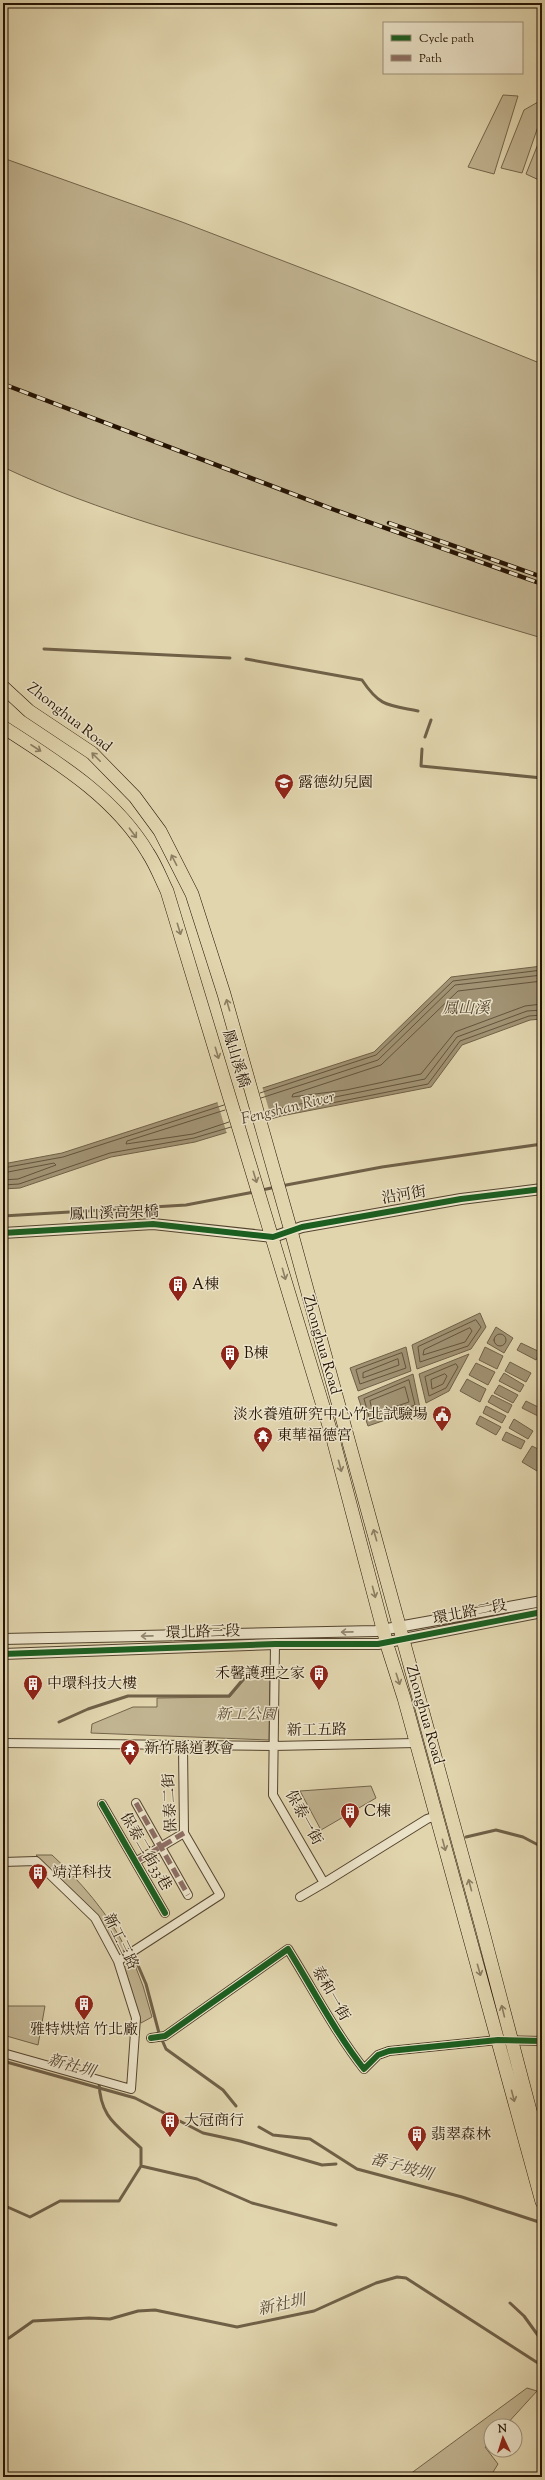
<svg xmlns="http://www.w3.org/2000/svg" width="545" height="2480" viewBox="0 0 545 2480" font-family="'Sorts Mill Goudy','Noto Serif TC',serif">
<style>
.green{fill:#c1b491;stroke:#73644a}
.water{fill:#a19374;stroke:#6f6047}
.pier{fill:#e1d5ae}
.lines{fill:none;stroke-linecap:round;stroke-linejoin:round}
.shore{stroke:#63533c;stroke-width:1}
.stream{stroke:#6f6047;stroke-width:3}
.minor-casing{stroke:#54442e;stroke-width:10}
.tertiary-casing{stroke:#54442e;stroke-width:12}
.primary-casing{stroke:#251304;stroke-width:14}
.minor{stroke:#ece4ca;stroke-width:8}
.tertiary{stroke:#ece4ca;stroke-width:10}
.primary{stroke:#e1d5ae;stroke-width:13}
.rail-casing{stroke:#251304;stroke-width:4.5}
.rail{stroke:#ece4ca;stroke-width:3;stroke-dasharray:9;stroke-linecap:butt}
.quiet{stroke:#8d6e63;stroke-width:5;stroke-dasharray:10 5;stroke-linecap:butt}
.cycleway-casing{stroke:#ece4ca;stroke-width:8}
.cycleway{stroke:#1b5e20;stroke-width:6}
.oneway{stroke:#8c7e62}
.oneway2{stroke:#928671}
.labels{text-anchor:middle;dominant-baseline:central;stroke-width:3;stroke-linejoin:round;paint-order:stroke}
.street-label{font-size:15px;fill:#251304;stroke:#ece4ca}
.poi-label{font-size:15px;fill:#251304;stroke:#ece4ca;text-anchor:start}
.park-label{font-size:15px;font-style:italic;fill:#5c4b35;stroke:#ece4ca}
.water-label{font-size:16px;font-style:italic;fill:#574631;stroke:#ece4ca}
</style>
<rect width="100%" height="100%" fill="#e1d5ae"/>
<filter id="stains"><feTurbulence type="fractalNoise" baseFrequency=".005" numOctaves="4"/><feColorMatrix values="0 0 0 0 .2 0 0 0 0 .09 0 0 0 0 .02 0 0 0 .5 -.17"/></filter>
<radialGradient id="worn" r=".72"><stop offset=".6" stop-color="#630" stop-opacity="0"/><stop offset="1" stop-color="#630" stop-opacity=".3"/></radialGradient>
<path class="green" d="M503,95L518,96L494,174L468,167Z
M538,102L542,108V115L522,173L501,168L524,110Z
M542,134V180L541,181L526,174Z
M3,158L182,222L351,287L542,364V638C464,615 386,591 307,569C204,540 100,513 3,467Z
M270,1671L269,1740L91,1733L92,1724L133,1707H157V1698L230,1697L246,1678Z
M371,1786L376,1798L321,1830L300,1791Z
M36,1855H52C80,1881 109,1914 126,1949L117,1955L99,1917Z
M131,1955L143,1986L152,2017L141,2023L122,1962Z
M3,2006H45L38,2045L3,2035Z
M527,2388L537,2391L505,2426H491V2441L485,2447L498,2464L490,2477H406Z"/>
<path class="water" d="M542,966V1019L530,1020L462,1045L431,1087L281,1116L195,1142L111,1157L20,1188L3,1189V1164L62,1153L374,1052L451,977Z
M480,1313L486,1327L471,1349L417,1369L412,1345Z
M496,1327L513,1338L504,1353L487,1343Z
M521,1343L540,1352L536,1360L517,1350Z
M406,1347L411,1371L358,1391L350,1368Z
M485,1347L503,1356L497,1369L479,1360Z
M469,1354L449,1391L426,1403L419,1374Z
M510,1362L531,1373L526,1382L505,1371Z
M476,1363L495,1372L488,1385L469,1375Z
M504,1373L524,1385L520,1392L499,1381Z
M413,1374L420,1408L368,1426L358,1397Z
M467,1379L486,1389L480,1402L460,1391Z
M499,1385L518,1395L513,1403L494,1393Z
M492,1395L512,1405L508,1413L488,1402Z
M526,1401L542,1409L540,1417L522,1408Z
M486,1406L506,1416L502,1423L483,1413Z
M480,1416L501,1427L496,1435L476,1424Z
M514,1419L533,1431L528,1439L509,1428Z
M506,1432L525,1441L521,1449L502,1440Z
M532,1446L542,1451V1474L522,1462Z"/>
<path class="pier" d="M262,1086L272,1120L227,1134L217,1101Z"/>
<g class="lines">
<path class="shore" d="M542,981L458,991L381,1065L293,1094L292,1097L346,1090L421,1074L455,1032L525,1006L542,1004
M260,1093L376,1055L453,981L542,970
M261,1098L378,1060L455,985L542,975
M225,1110L127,1141L126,1144L193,1134L229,1122
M265,1111L425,1079L457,1037L527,1011L542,1010
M266,1116L428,1084L460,1041L529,1016L542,1015
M3,1168L63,1157L224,1105
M3,1173L54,1163L56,1165L18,1179L3,1180
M3,1185L19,1184L110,1153L194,1138L231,1127
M476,1320L481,1327L468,1346L420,1362L418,1347Z
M470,1328L472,1331L465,1342L423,1355L424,1350Z
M494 1340a6 6 0 1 1 12 0a6 6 0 1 1-12 0Z
M402,1353L406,1368L360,1384L356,1370Z
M398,1359L399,1365L363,1378V1373Z
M456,1364L458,1367L446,1388L429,1396L425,1377Z
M445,1374L447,1376L443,1384L432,1389L431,1380Z
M409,1380L415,1405L370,1420L364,1399Z
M405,1387L409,1402L373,1414L370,1401Z"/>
<path class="stream" d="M44,649L230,658
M246,659L362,680C380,707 388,705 418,711
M425,737L431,720
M422,749L421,766L542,778
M281,1186L382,1167L542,1144
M262,1190L276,1187
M3,1216L186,1205L254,1192
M59,1722L88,1709L128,1696H229L245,1677L266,1671
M466,1837L496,1830L523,1837L542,1847
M134,1956L146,1984L159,2033L166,2049L223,2090L236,2106
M3,2061L135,2098L203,2133L240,2141L322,2165L336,2164
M99,2082C100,2118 117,2125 141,2148V2166L197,2179L252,2203L336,2225
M259,2127L273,2135L310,2139L357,2169L462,2197L542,2223
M3,2205L30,2217L60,2201H119L141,2166
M510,2303L524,2316L542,2341
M3,2338H9L33,2321L89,2318L110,2319L138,2311L155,2310L237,2327L314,2311L376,2283L397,2277L406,2278L541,2365"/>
<g class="minor-casing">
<path id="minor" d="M275,1644L273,1795L324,1883L427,1819L436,1816
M3,1743L273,1746L416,1743
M136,1803L188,1895
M102,1804L165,1913
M137,1861L184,1833
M3,1862L36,1861L95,1918L118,1961L136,2018L131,2089L3,2053
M300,1897L324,1883
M118,1961L220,1895L184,1833L183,1746
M151,2038L165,2036L288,1949C313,1989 335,2032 364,2069L378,2055L389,2051L498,2040L542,2041"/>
</g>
<g class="tertiary-casing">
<path id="tertiary" d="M3,1233L153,1224L273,1237L302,1227L461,1199L542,1189
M3,1639L376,1631L542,1601
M3,1654L275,1644H378L542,1612"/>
</g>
<g class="primary-casing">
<path id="primary" d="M3,687L29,711L92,753L135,797L160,831L192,894L224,994L291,1231L482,1928L542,2156
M3,727C57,762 115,797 148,853C156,865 161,879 167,891L333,1439L388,1648L404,1698L542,2202"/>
</g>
<use href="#minor" class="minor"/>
<use href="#tertiary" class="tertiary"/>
<use href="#primary" class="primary"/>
<g class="rail-casing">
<path id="rail" d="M3,384L335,510L542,584
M389,523L542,577"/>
</g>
<use href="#rail" class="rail"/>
<path class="quiet" d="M136,1803L188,1895
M137,1861L184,1833"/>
<g class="cycleway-casing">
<path id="cycleway" d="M3,1233L153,1224L273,1237L302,1227L461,1199L542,1189
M3,1654L275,1644H378L542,1612
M102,1804L165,1913
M151,2038L165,2036L288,1949C313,1989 335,2032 364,2069L378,2055L389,2051L498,2040L542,2041"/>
</g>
<use href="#cycleway" class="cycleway"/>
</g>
<defs><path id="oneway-shaft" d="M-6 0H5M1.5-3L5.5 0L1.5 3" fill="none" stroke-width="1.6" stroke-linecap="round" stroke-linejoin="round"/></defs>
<g class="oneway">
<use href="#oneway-shaft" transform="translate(36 748) rotate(33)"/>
<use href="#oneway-shaft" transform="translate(96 757) rotate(-135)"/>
<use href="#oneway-shaft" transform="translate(133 833) rotate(53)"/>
<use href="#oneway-shaft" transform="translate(174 860) rotate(-117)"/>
<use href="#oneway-shaft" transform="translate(179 929) rotate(73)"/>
<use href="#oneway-shaft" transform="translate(228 1005) rotate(-106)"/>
<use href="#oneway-shaft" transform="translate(217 1053) rotate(73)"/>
<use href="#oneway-shaft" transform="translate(255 1177) rotate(73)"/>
<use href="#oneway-shaft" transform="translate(284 1274) rotate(74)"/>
<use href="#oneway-shaft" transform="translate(340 1466) rotate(75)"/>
<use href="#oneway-shaft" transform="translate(375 1535) rotate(-106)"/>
<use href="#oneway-shaft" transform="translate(374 1592) rotate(75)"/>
<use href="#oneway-shaft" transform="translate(398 1679) rotate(72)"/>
<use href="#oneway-shaft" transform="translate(444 1845) rotate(75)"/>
<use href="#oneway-shaft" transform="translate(470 1885) rotate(-105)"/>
<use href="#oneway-shaft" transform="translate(479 1970) rotate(74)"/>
<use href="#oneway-shaft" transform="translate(503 2011) rotate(-104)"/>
<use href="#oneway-shaft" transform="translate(513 2096) rotate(75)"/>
</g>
<g class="oneway2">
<use href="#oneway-shaft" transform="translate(347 1632) rotate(179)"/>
<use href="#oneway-shaft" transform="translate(147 1636) rotate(179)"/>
</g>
<defs>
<g id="school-pin" transform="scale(1)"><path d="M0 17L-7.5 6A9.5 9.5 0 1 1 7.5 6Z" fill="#8f2418" stroke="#ece4ca"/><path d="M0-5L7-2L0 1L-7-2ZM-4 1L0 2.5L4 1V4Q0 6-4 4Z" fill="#fff"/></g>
<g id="building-pin" transform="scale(1)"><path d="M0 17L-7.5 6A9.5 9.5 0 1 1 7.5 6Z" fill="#8f2418" stroke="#ece4ca"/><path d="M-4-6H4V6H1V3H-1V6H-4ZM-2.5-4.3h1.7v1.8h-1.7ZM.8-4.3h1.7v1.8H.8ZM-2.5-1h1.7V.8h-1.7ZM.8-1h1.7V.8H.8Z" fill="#fff"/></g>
<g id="civic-pin" transform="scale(1)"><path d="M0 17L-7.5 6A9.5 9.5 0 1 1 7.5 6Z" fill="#8f2418" stroke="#ece4ca"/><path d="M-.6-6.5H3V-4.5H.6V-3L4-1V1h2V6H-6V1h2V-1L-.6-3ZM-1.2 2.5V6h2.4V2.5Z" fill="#fff"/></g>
<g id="temple-pin" transform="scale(1)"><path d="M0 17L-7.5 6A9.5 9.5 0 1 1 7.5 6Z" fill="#8f2418" stroke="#ece4ca"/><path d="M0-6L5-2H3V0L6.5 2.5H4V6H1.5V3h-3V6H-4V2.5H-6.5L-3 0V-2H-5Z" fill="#fff"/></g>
</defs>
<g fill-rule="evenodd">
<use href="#school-pin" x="284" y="783"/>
<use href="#building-pin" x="178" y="1285"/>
<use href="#building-pin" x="230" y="1354"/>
<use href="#civic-pin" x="442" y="1415"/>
<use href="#temple-pin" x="263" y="1436"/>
<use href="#building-pin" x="319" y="1674"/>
<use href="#building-pin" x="33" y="1684"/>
<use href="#temple-pin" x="130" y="1749"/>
<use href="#building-pin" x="350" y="1812"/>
<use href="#building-pin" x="38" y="1873"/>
<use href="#building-pin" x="84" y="2004"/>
<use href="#building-pin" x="170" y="2121"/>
<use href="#building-pin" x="417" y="2135"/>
</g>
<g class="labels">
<g class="street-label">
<text transform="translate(69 718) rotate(38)">Zhonghua Road</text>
<text transform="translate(235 1059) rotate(73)">鳳山溪橋</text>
<text transform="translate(404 1196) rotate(-10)">沿河街</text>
<text transform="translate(114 1214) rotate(-2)">鳳山溪高架橋</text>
<text transform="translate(321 1345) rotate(74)">Zhonghua Road</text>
<text transform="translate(470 1613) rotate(-11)">環北路二段</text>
<text transform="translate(203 1633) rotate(-2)">環北路三段</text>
<text transform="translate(424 1715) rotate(74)">Zhonghua Road</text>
<text transform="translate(317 1731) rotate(-1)">新工五路</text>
<text transform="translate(171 1803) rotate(-93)">保泰二街</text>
<text transform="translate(303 1818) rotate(61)">保泰一街</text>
<text transform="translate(145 1852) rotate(60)">保泰二街33巷</text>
<text transform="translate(120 1942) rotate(64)">新工三路</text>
<text transform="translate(330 1994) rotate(60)">泰和一街</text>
</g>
<g class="poi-label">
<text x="298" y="783">露德幼兒園</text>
<text x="192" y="1285">A棟</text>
<text x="244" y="1354">B棟</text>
<text x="428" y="1415" text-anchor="end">淡水養殖研究中心竹北試驗場</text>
<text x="277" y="1436">東華福德宮</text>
<text x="305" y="1674" text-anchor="end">禾馨護理之家</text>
<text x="47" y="1684">中環科技大樓</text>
<text x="144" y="1749">新竹縣道教會</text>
<text x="364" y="1812">C棟</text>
<text x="52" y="1873">靖洋科技</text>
<text x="84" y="2030" text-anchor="middle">雅特烘焙 竹北廠</text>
<text x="184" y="2121">大冠商行</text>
<text x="431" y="2135">翡翠森林</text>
</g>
<g class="park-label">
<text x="246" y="1715">新工公園</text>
</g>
<g class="water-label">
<text x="466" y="1009">鳳山溪</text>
<text transform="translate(288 1109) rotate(-14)">Fengshan River</text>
<text transform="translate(71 2067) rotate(16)">新社圳</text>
<text transform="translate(401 2168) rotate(15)">番子坡圳</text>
<text transform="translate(282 2306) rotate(-12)">新社圳</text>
</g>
</g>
<rect width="545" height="2480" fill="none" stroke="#e1d5ae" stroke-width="16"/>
<rect x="4" y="4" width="537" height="2472" fill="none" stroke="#251304" stroke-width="2"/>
<rect x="8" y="8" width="529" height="2464" fill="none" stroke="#251304"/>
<rect x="383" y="22" width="140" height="52" fill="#ece4ca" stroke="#9c907b"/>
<rect x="391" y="35" width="20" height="6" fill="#1b5e20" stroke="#9c907b"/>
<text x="419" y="42" font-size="12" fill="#251304">Cycle path</text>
<rect x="391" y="55" width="20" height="6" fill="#8d6e63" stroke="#9c907b"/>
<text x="419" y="62" font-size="12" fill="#251304">Path</text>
<g transform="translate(503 2438) rotate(356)"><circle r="19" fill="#ece4ca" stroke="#9c907b"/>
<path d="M0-3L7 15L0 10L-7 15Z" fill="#8f2418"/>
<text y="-6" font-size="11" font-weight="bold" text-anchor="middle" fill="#251304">N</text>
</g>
<rect width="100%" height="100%" filter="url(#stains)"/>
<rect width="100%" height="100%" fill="url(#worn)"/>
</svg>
